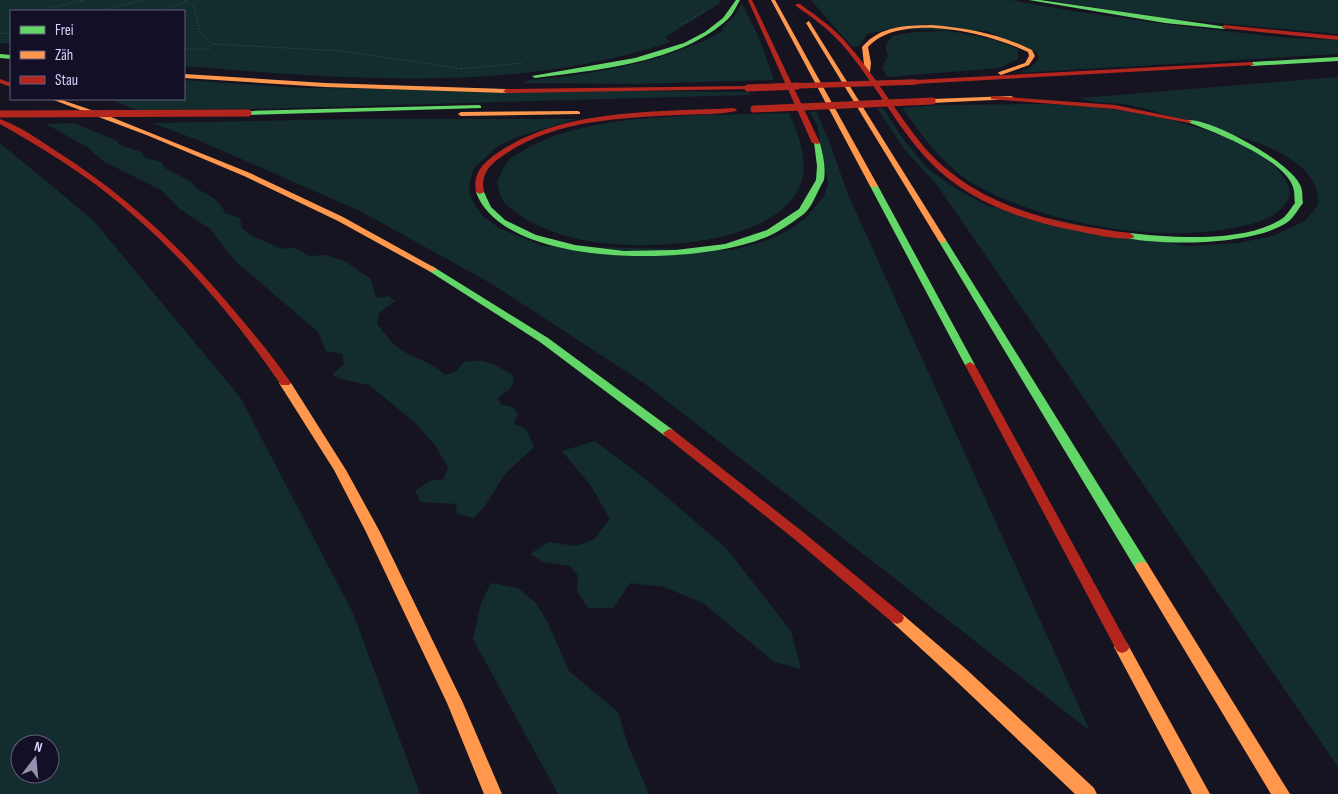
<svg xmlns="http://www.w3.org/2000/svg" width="1338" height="794" viewBox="0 0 1338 794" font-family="'Sofia Sans Condensed',sans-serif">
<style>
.green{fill:#132c2d;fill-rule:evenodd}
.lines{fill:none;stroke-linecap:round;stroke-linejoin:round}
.path{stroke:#44505f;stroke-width:1;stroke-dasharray:1 2;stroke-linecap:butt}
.fast{fill:#63d668;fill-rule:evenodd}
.slow{fill:#ff974d;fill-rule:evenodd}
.jam{fill:#b3261e;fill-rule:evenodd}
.jam-bridge-far1{stroke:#b3261e;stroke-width:5.5}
.jam-bridge{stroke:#b3261e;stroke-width:7}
</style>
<rect width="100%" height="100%" fill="#161421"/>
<path class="green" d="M0,0H720L719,4L665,37L671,42C514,94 346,79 184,66V11H11V44L0,43Z
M811,0H1011L1073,11L1171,25L1288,38L1338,40V54L1018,73L1029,68L1039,60L1037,52L986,31L889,29L867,34L859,46L852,47Z
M1047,0H1338V34L1164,18Z
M742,3L760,40L774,80L638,84L524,83L529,80C589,76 672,61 724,30L721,29L733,18Z
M947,31C971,34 996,39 1018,49V59L1000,68L887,77L882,67L888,56L885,45L893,36L902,34L914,32Z
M1338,77V767L937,185L904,149L877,108H883L904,140L927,168L956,189L988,206L1185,246L1238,243L1273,236L1305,221L1318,205C1323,152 1229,134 1192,123C1171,117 1150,109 1129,105C1113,102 1094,104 1080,98Z
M184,80L301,88L749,92L750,95L252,109L136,110L109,99H184Z
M1047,104C1073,106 1100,107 1126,111C1169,117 1255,139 1281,174C1288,182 1293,192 1287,201C1278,217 1258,223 1242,226C1165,245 1050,225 981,188C945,169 925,139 902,108L937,105Z
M816,111L830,143L847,192L1090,731L644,383L492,284L360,211L198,140L152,123L350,119H576L514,138L497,147L474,168L470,180L469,192L474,204L483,216L499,228L543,246L733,250L765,241L787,231L805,219L824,196L828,184L817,125L810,112Z
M789,113C797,131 807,155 803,175C789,250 631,253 574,238C553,233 532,225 516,212C512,209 506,206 504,202C500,197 499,187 497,181C501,174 504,166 508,161C511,157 517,155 521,152C584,110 714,116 789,113Z
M74,123L117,141L119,145L141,152L145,158L162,162L165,168L193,183L196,188L212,197L221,205L225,213L240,218L242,228L252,236L282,249L289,247L300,250L309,256L325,255L345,261L371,279L376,298L389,296L395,301L379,313L377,324C383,331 389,340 396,346C411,358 431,361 445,375L456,372L464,362C488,358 493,365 513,375C516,386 507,392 498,398L501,405C509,405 514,407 518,414L514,421L515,424L527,430L534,447L505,474L485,506L474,518L457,514L456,504L421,502L415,491L429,481L444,479L448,467L434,444L414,422L369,385L345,380L332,375L344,364L342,354L326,351L318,332L235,261L210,229L180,209L161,190L103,161L87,147L46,124Z
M0,143L93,220L240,397L353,613L420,794H0ZM20,744H50V774H20Z
M595,441L648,481L726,548L791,631L801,669L774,662L703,603L664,587L630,583L613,608H588L577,591L578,576L570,566L543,562L530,554L548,542L576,546L594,539L610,519L591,486L562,451Z
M491,583L518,588L535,602L548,623L569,671L618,712L628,745L649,794H558L473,639L481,603Z"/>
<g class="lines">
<path class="path" d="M185,0L194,7L200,33L212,44L342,51L463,69
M36,11L84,0
M99,11L143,0
M156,11L186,2
M682,24L705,11
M0,33L11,34
M184,49H208L212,44
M461,69L522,63"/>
<path class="fast" d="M736,0H740C736,7 733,14 728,19C681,63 596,70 535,78L532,76L635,58L684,43L705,32L723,18Z
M1029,0H1040L1227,27L1224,29L1165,23Z
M0,54L11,55V59L0,58Z
M1338,57V61L1252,66L1249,64L1252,62Z
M479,105L481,106V108L248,115L245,113L248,111Z
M1187,120C1211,118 1293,163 1301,187C1303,192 1302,198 1303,203C1299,208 1294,217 1289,221C1257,245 1165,246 1127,238L1126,236L1130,233C1172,238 1247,243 1283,218C1287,215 1291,208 1295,203C1294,198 1295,192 1293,187C1284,159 1213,131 1187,122Z
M814,142L820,143C823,155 826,167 824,180C818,190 813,205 805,213C796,220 783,229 773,234C711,266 504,272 476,192L483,190L491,207L505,220L536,235L575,245L624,251L676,250L725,244L767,230L799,209L816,180L817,166Z
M871,184L878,186L975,365L974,367L970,368L965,365L870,186Z
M942,237L946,240L1147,563L1149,567L1147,571L1142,572L1137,571L938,240Z
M432,266L548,338L673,430L675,433L673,436H665L540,342L429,271V267Z"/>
<path class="slow" d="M771,0H775L878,186L877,188L870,186Z
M809,21L946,240L945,242L942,243L938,240L806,23Z
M932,25C967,28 1000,34 1032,50L1035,56L1029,65L1001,75L998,73L999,72L1025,63L1029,56L1028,52C989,33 901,11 868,47L871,63L870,72L865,73L862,47C881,25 905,26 932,25Z
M184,74L325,83L506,89L509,91L506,93L325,87L184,78Z
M1011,96L1013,97V99L932,103L929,101L932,99Z
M51,99H59L106,115L250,173L343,217L437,269L432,272L429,271L338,221L244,176L149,136Z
M578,111L580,112V114L461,116L458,114L461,112Z
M285,380L291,383L346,470L380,532L463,703L502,794H484L447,703L366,532L334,470L279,383Z
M1142,562L1147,563L1290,794H1271L1137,571L1135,567L1137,563Z
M897,612L902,614L966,669L1094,788L1097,794H1075L954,679L892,622L890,618L892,614Z
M1122,641L1127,643L1210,794H1192L1114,647L1117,643Z"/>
<path class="jam" d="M748,0H752L820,143L818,144L812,143Z
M796,4H800C815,15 831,26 844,40C874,73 896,113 924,147C976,207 1055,224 1130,233L1134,236L1133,238C1116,241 1080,231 1062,228C1014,217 966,199 931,163C896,127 874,80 840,42C827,28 812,17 796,6Z
M1224,25L1338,36V40L1222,28Z
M1252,62L1254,65L915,84L912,82L915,80Z
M0,79L11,83V87L0,83Z
M748,86L751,88L750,89L506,93L503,91L506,89Z
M993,96L1115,105L1192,121L1189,123L1115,109L991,99V97Z
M734,108L737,110L736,111C718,115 698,114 679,115C620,118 554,120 504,155C490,164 480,174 484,192L480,194L476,192C472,173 485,161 499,152C563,108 659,112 734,108Z
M0,119C20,126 39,140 56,151C128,196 188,254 242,320C259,340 276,361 291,383L289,385H281C231,312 170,241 99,187C68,164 34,143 0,124Z
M970,362L975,365L1127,643L1130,647L1127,651L1122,653L1117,651L965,365Z
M669,429L673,430L803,532L902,614L904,618L902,622L897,624L892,622L793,538L665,436L663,433Z"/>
<path class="jam-bridge-far1" d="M762,87L915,82"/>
<path class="jam-bridge" d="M748,88L797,86
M754,109L932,101
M0,114L248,113"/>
</g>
<rect x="10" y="10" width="175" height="90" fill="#130f26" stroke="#625e7d"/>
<rect x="20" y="26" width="25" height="8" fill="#63d668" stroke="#625e7d"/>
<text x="55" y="35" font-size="15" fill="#d9d4ff">Frei</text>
<rect x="20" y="51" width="25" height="8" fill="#ff974d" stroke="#625e7d"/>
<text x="55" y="60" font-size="15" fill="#d9d4ff">Zäh</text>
<rect x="20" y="76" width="25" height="8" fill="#b3261e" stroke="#625e7d"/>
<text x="55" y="85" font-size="15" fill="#d9d4ff">Stau</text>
<g transform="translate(35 759) rotate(16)"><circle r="24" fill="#130f26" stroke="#625e7d"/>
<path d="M0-4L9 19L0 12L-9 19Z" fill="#9591b1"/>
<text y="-8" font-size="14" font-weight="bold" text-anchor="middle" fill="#d9d4ff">N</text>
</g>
</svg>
